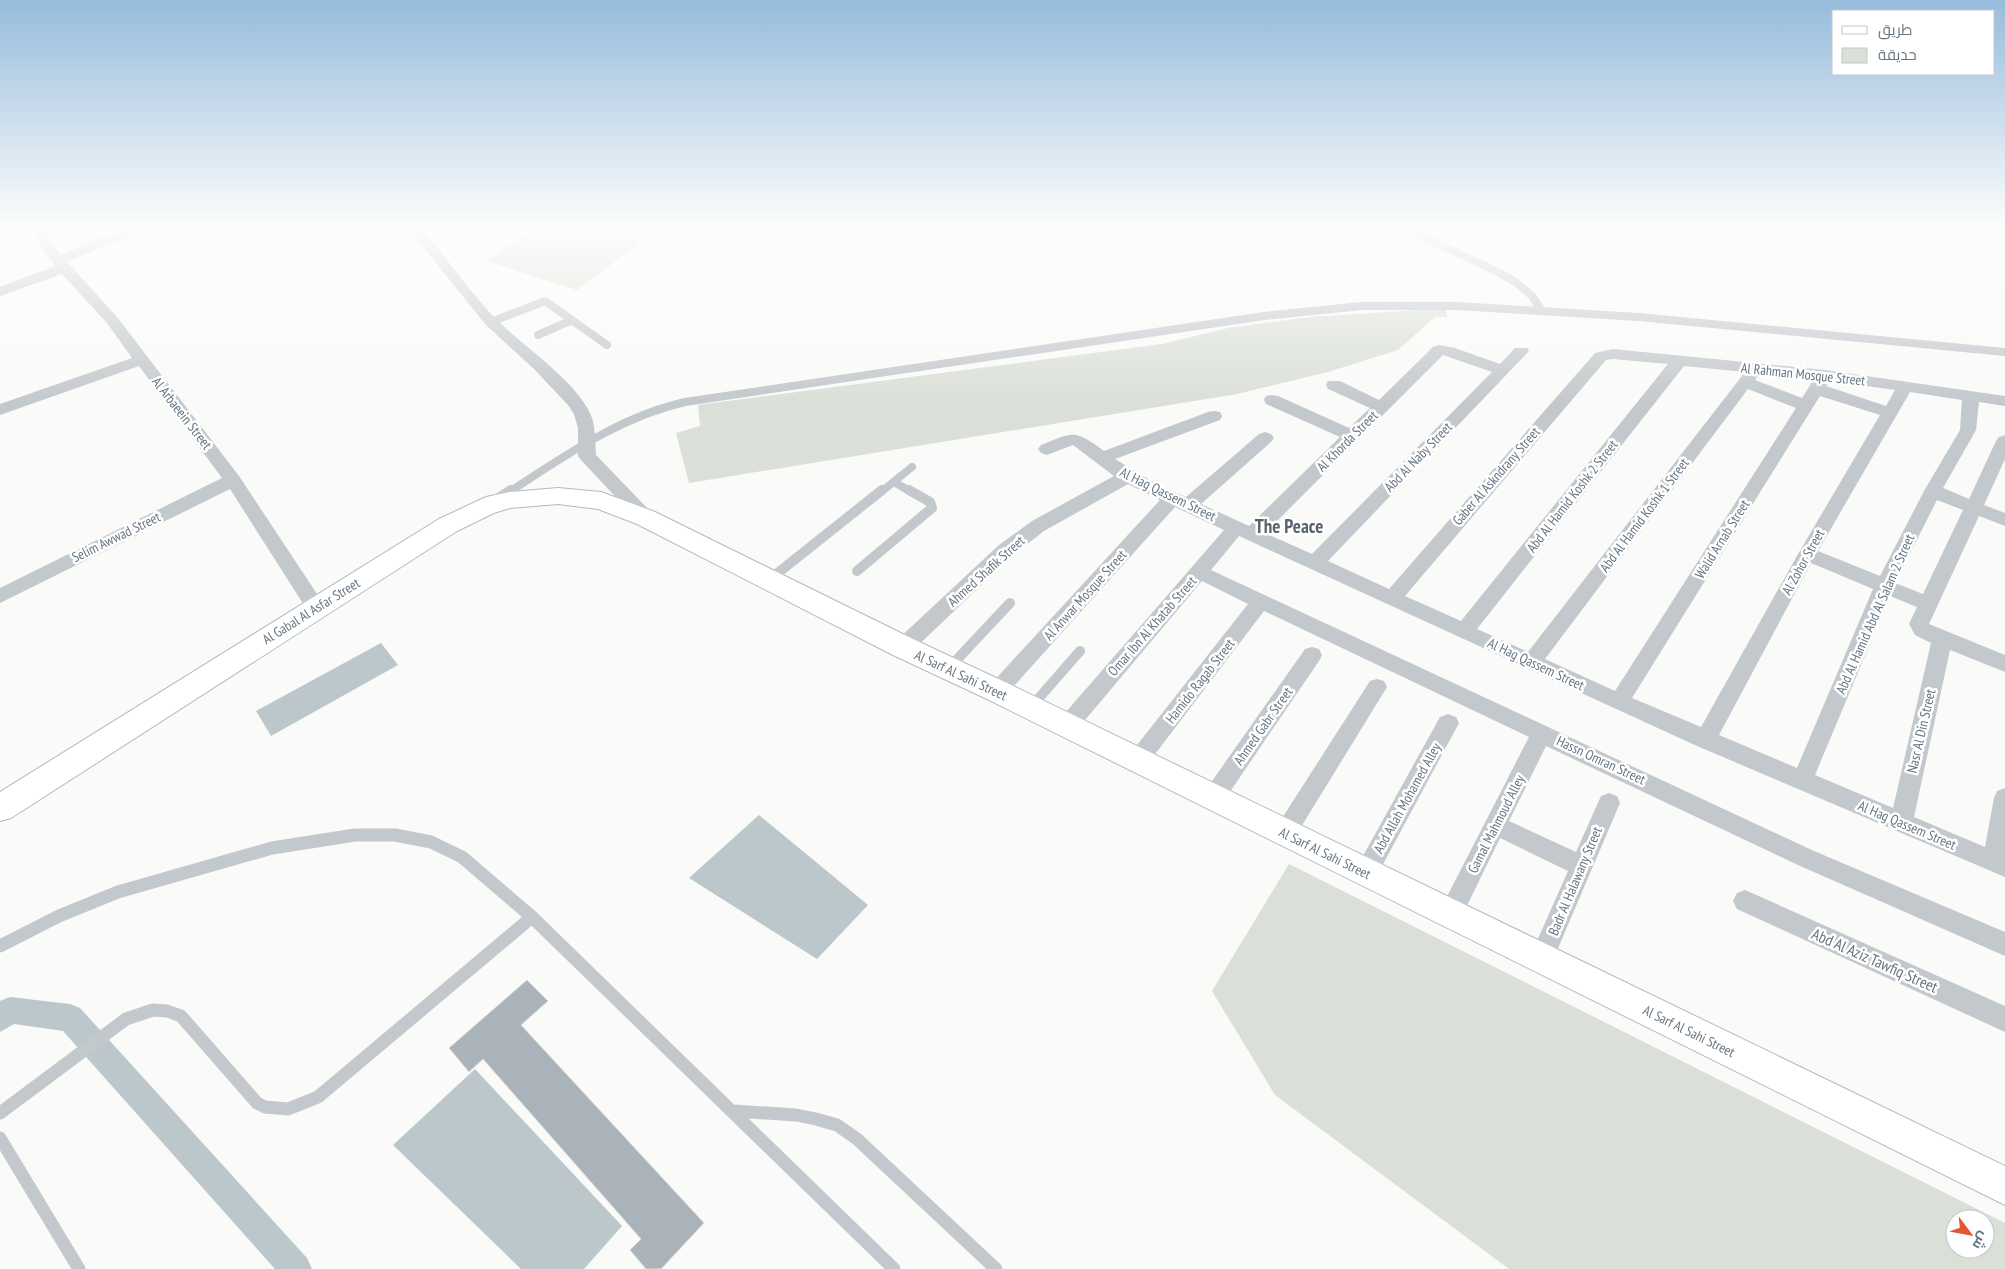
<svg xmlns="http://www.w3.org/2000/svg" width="2005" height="1269" viewBox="0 0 2005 1269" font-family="'PT Sans Narrow',Cairo,sans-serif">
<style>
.green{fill:#dadfd7;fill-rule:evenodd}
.water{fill:#bbc7cb}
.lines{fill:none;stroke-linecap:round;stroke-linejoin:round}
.canal{fill:#bbc7cb;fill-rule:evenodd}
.building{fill:#aab3b9;stroke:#dcdcda}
.secondary-casing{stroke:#b3babf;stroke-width:2}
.lane-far2{stroke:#c3c8cc;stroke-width:8}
.lane-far1{stroke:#c3c8cc;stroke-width:10}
.lane{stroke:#c3c8cc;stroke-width:13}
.street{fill:#c3c8cc;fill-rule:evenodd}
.secondary{fill:#fff;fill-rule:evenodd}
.labels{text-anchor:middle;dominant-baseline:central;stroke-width:5;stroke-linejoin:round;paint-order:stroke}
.street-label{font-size:14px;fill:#657683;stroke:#fff}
.near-street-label{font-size:16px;fill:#657683;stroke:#fff}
.district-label{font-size:19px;font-weight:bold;fill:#57646e;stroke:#fff}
</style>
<rect width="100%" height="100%" fill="#fafaf8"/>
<path class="green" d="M536,227H661L577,290L487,261Z
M1418,310H1446L1447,317H1435L1398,350L1328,372L1237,394L689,483L676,433L700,426L698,405L1162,344L1228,328L1310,317Z
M1289,864L2005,1223V1269H1509L1275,1095L1212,991ZM1955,1219H1985V1249H1955Z"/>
<path class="water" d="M381,643L398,665L271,736L256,711Z
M759,815L868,905L817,959L689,878Z
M475,1069L622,1226L584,1269H521L393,1145Z"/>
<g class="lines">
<path class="canal" d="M10,997L70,1004L80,1008L307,1258L312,1269H275L63,1031L14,1024L0,1032V1001Z"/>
</g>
<path class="building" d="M527,980L548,1001L521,1025L704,1223L661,1269H646L630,1250L641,1239L483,1059L469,1072L449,1048Z"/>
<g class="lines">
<g class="secondary-casing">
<path id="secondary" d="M558,488L601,492L655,512L913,639L1007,683L2005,1166V1205L987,699L893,655L637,524L598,509L558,504L510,508L494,513L457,531L11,818L0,821V792L439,519L486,497L510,492Z"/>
</g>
<path class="lane-far2" d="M1402,227L1498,272L1517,283L1532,296L1541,310
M40,235L62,227
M491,322L545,301L607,345
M538,335L572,320
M894,482L911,492
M509,492C565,456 619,417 685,402L1264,316L1361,306H1457L1639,317L2005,352
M881,492L912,467"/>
<path class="lane-far1" d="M497,499L511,490
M857,571L932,508L930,502L909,490
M769,580L882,490
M949,668L1010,603
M1031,707L1080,651"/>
<path class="lane" d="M0,946L59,916L118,892L272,848L355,835H395L431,842L462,857L532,917L894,1269
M733,1111L796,1115L816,1119L837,1125L857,1139L996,1269
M0,1113L126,1019L153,1010L167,1011L181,1016L257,1103L265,1107L288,1109L318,1097L532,917
M0,1138L79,1269"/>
<path class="street" d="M28,227H42L61,255L127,227H146L144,230L67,262L117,317L239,476L323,603L326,608L323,613L316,615L309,613L230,489L0,603V588L222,478L139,366L0,415V404L132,358L107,323L62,274L0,296V287L55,266Z
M407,227H421C446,257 469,291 496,319C523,346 574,379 590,413C596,426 595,441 596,455L652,513L655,518L652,523L646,524L640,523L581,460L578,456V428L574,414L568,405L534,369L486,325Z
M1439,345L1455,348L1500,364L1515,348H1527L1529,351L1328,561L1389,589L1595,353L1613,349L1825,370L2005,396V406L1979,402L1976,430L1943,488L1969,499L1996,441L1999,437L2005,435V459L1984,505L2005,513V526L1979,516L1929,624L2005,655V672L1950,650L1914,817L1985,847L1994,798L1997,791L2005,788V877L1697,746L1239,536L1211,570L1814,851L2005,932V956L1798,865L1546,746L1509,821L1576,852L1601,796L1609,793L1617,796L1620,803L1550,967L1541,971L1532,967L1529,959L1568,871L1500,838L1459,922L1450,925L1441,922L1438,914L1529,737L1264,611L1146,766L1138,769L1130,766L1127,760L1130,754L1248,604L1202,581L1075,732L1067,735L1059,732L1056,726L1059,720L1224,530L1175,507L1004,697L997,699L990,697L987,691L990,685L1160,500L1128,484L1044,531L1013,555L910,653L903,655L896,653L893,647L896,641L999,545L1032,521L1114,476L1073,445L1047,455L1041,453L1038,449L1041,445C1074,432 1074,429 1104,451L1208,412L1214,411L1220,412L1222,416L1220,420L1115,459L1158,485L1186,497L1259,434L1265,432L1271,434L1274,438L1271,442L1201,504L1249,526L1340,437L1266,404L1264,400L1266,396L1272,395L1278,396L1349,428L1370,408L1328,389L1326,385L1328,381H1340L1379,400L1433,347ZM1443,355L1492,372L1312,554L1265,533ZM1613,359L1668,364L1461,621L1405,596L1606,360ZM1684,366L1745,372L1528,652L1477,629ZM1760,373L1814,379L1802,398L1755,380ZM1830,381L1895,390L1886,406L1826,386ZM1748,389L1796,408L1615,691L1545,659ZM1910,392L1962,400L1960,430L1924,491L1880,576L1818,551ZM1820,396L1880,415L1798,554L1701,727L1632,698ZM1937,500L1963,510L1923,594L1895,583ZM1811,563L1873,589L1797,768L1719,735ZM1890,596L1917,607L1909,624L1915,635L1931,643L1893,808L1815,775Z
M1312,647L1319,649L1322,655L1319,661L1221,805L1213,808L1205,805L1202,798L1205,791L1305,649Z
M1377,679L1384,681L1387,687L1293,840L1285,843L1277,840L1273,833L1277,826L1370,681Z
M1448,714L1456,717L1459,723L1374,881L1366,884L1358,881L1354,873L1358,865L1440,717Z
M1745,890L2005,1006V1032L1737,909L1733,901L1737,893Z"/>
<use href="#secondary" class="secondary"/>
</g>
<linearGradient id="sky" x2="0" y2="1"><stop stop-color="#96bcdc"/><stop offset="0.56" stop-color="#fdfdfc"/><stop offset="1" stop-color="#fdfdfc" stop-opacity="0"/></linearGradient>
<rect width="2005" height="405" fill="url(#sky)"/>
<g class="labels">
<g class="street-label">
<text transform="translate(1803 374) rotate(6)">Al Rahman Mosque Street</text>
<text transform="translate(182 413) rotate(52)">Al Arbaeein Street</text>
<text transform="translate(1347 441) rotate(-45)">Al Khorda Street</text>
<text transform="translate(1418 457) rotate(-46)">Abd Al Naby Street</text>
<text transform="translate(1496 476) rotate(-49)">Gaber Al Askndrany Street</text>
<text transform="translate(1168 494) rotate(26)">Al Hag Qassem Street</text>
<text transform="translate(1572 496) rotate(-52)">Abd Al Hamid Koshk 2 Street</text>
<text transform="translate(1644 515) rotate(-53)">Abd Al Hamid Koshk 1 Street</text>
<text transform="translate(116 537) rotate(-26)">Selim Awwad Street</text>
<text transform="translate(1722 539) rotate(-58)">Walid Arnab Street</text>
<text transform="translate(1803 562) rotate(-61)">Al Zohor Street</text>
<text transform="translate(986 571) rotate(-42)">Ahmed Shafik Street</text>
<text transform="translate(1085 595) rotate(-48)">Al Anwar Mosque Street</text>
<text transform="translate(311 611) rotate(-32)">Al Gabal Al Asfar Street</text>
<text transform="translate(1875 614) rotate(-66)">Abd Al Hamid Abd Al Salam 2 Street</text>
<text transform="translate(1152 626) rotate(-49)">Omar Ibn Al Khatab Street</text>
<text transform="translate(1536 664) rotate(25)">Al Hag Qassem Street</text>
<text transform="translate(961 675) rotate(25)">Al Sarf Al Sahi Street</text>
<text transform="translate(1200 681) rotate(-52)">Hamido Ragab Street</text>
<text transform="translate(1263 726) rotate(-55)">Ahmed Gabr Street</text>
<text transform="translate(1921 731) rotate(-77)">Nasr Al Din Street</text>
<text transform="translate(1601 760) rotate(25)">Hassn Omran Street</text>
<text transform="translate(1407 798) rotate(-61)">Abd Allah Mohamed Alley</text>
<text transform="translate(1496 824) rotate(-63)">Gamal Mahmoud Alley</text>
<text transform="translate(1907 825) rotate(23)">Al Hag Qassem Street</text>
<text transform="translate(1325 853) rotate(26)">Al Sarf Al Sahi Street</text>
<text transform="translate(1575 881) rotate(-67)">Badr Al Halawany Street</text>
<text transform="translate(1689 1031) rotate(26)">Al Sarf Al Sahi Street</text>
</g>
<g class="near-street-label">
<text transform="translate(1875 960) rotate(24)">Abd Al Aziz Tawfiq Street</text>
</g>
<g class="district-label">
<text x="1289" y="526">The Peace</text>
</g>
</g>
<rect x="1832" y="10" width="162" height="65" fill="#ffffff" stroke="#c1c8cd"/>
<rect x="1842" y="26" width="25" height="8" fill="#ffffff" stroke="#c1c8cd"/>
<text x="1878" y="35" font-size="15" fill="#657683">طريق</text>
<rect x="1842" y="48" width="25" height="15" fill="#dadfd7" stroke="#c1c8cd"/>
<text x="1878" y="60" font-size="15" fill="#657683">حديقة</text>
<g transform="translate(1970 1234) rotate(122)"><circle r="24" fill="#ffffff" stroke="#c1c8cd"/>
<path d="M0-4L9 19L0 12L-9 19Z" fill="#e4572e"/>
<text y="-8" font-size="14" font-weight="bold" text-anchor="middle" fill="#657683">ش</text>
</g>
</svg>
